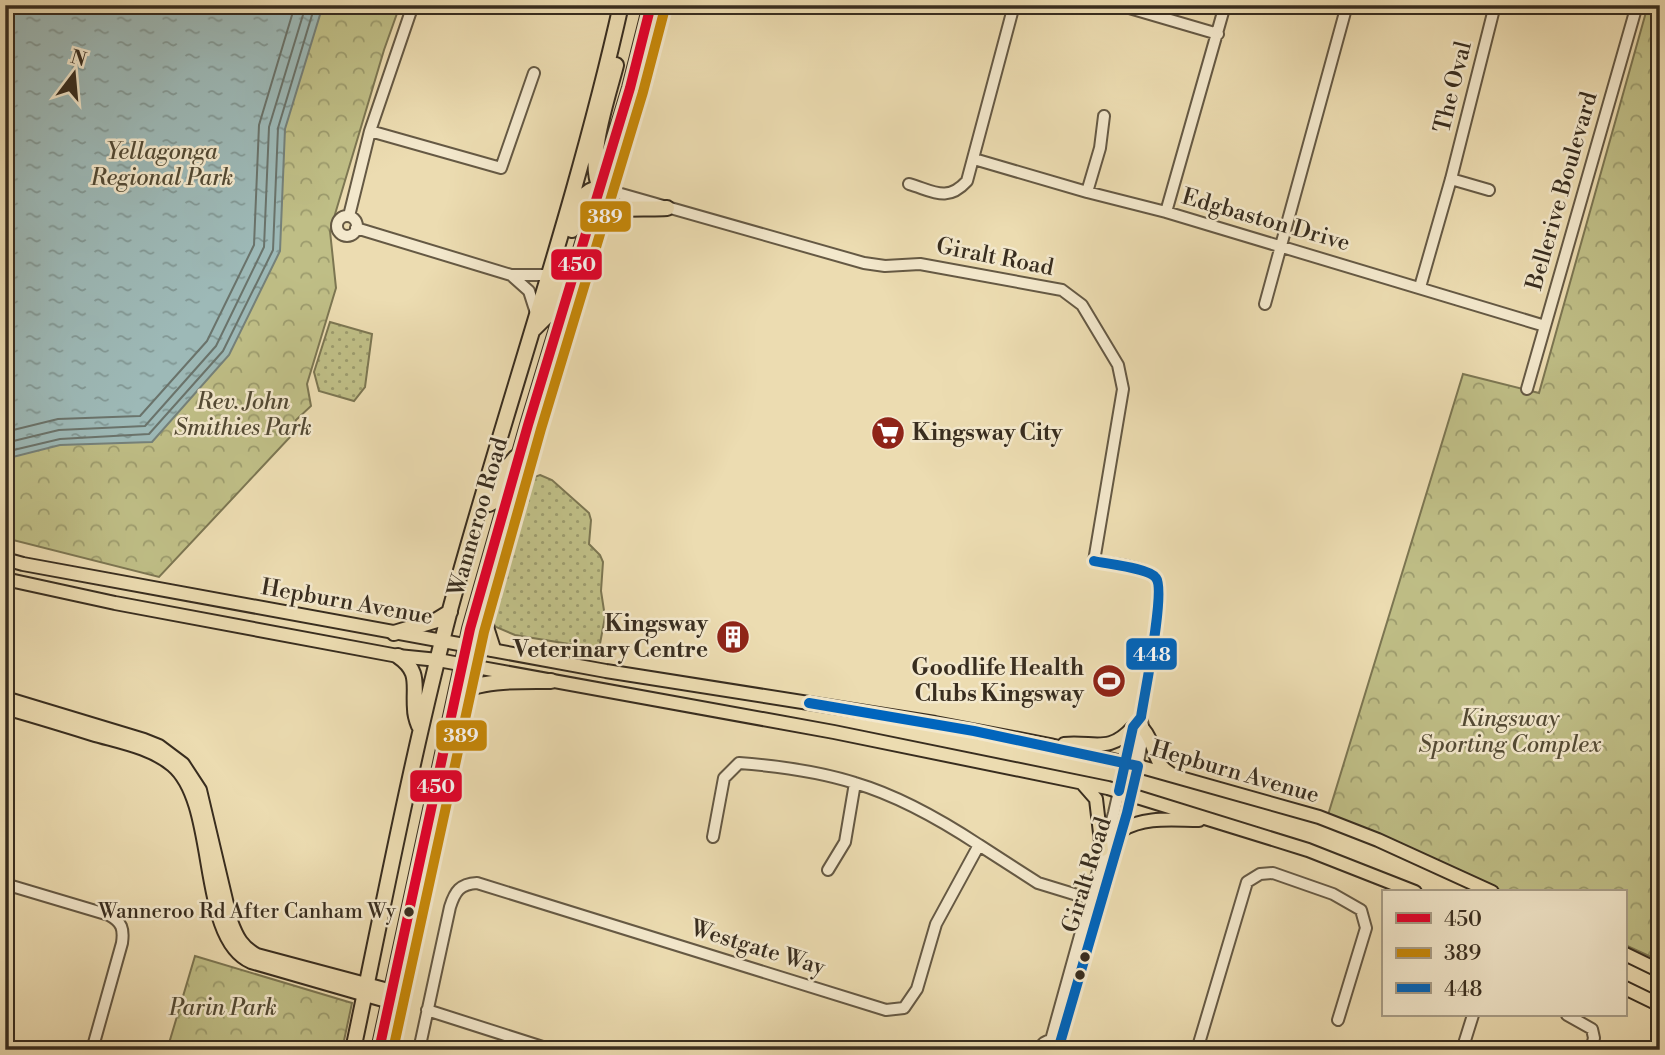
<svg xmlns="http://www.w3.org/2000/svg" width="1665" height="1055" viewBox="0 0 1665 1055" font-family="'Libre Bodoni',serif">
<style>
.park{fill:url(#park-crowns);stroke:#7c7652;stroke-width:2}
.garden{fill:url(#garden-dots);stroke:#7c7652;stroke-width:2}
.water{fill:url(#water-ripples);stroke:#75817a;stroke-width:2}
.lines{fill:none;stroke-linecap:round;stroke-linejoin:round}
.shore{stroke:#6a736b;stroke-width:2}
.minor-casing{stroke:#655944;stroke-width:14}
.major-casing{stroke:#382d1f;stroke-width:16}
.highway-casing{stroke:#382d1f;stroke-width:18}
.minor{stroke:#f3e8cc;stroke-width:10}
.major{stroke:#ecdcb1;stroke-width:12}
.highway{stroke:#ecdcb1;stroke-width:14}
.bus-1-casing{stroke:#f3e8cc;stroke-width:16}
.bus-2-casing{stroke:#f3e8cc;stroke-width:16}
.bus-3-casing{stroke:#f3e8cc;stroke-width:16}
.bus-1{stroke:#e4002b;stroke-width:10}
.bus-2{stroke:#c78808;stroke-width:10}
.bus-3{stroke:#0065bd;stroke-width:10}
.bus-dot{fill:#382d1f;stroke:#f3e8cc;stroke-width:2.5}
.labels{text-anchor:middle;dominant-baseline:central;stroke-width:5;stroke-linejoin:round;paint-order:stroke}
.bus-label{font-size:21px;fill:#382d1f;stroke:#f3e8cc;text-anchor:end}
.street-label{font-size:23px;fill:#382d1f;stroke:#f3e8cc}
.park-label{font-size:23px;font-style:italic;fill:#534a34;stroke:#f3e8cc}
.poi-label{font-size:23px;font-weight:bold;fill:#382d1f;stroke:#f3e8cc;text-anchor:end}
.line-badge{stroke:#f3e8cc;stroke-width:2.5}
.badge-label{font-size:19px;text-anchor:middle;font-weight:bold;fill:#fff}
</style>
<defs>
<pattern id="park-crowns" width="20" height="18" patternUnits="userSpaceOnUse" patternTransform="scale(1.75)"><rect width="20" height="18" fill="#bfbe86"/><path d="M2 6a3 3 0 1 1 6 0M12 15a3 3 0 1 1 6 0" fill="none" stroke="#9c9b6d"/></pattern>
<pattern id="garden-dots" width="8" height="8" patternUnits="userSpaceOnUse" patternTransform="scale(1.75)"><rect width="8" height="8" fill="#bfbe86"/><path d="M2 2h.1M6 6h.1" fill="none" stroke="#9c9b6d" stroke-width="1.8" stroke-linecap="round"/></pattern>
<pattern id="water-ripples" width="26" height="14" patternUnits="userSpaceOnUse" patternTransform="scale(1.75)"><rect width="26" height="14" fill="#9db9b7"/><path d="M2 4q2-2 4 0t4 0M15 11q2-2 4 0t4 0" fill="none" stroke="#819794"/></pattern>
</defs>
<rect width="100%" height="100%" fill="#ecdcb1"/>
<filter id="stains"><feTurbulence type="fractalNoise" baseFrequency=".00286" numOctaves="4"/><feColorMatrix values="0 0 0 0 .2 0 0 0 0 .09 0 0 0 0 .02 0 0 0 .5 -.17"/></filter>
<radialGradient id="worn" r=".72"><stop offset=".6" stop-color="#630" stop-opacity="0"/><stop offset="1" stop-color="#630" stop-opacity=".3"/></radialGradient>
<path class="park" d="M5,5H400L384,50L330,231L336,288L307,384L311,406L296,420L291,436L159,577L5,538Z
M1648,5H1660V961L1625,945V892H1504L1328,815L1463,374L1539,393Z
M195,956L352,1003L342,1050H273L248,1042L233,1050H167Z"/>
<path class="garden" d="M330,322L372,334L365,387L354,401L319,391L314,372Z
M540,475L552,480L589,513L591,520L589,544L600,555L603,562L601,591L605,617L599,649L515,635L496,627L493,623V601L526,480Z"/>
<path class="water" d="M5,5H323L285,129L280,251L229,355L152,442L60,445L5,459Z"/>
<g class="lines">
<path class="shore" d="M5,432L58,419L140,416L207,341L254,245L259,125L295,5
M5,443L59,430L145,426L216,346L264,247L269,127L306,5
M5,452L60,439L149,434L223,351L273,250L278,128L315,5"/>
<g class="minor-casing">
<path id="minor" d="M1119,5L1218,34
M370,131L501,168L534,73
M974,159L1087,192L1166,212L1545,326
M1451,179L1489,190
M909,184C933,191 947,203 967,181L1014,5
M600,188L864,263L885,266L920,264L1062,290L1082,305L1118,365L1123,389L1094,561C1108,563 1147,567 1156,578C1166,590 1144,696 1141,717L1144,730L1132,795L1060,1043
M1087,192L1100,148L1104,116
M1166,212L1225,5
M349,216L370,131L413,5
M337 226a10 10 0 1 1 20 0a10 10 0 1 1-20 0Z
M356,228L511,275H549
M511,275L529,291L537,316
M1420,287L1451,179L1495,5
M1265,304L1347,5
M1527,389L1637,5
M713,837L724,778L739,763C777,766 818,771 855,783C899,796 941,820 979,845
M828,870L845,842L855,783
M5,884L109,915C122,922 124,929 122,943L92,1050
M427,1010L552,1050
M1567,1015L1592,1029L1594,1038L1591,1050
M1051,1040L1114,813L1134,725
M5,1046L17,1050
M419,1050L450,907C455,891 460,884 477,883L886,1010L904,1008L917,989L936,924L979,845L1038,883L1100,902
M1039,1050C1045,1037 1058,1038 1065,1050
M1197,1050L1247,882L1260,874L1273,873L1333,894L1361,910L1366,928L1338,1020
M1462,1050L1473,1015"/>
</g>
<g class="major-casing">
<path id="major" d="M5,559L23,564L606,671L935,723L1050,745L1138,766L1319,817L1378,840L1492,892
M5,579L115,603L398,656L438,660L834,732L1108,788L1308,850L1415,892
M5,698L144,740L159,746L183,764L200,790L231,921C237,937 242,947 257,955L392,991
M5,708C34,716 63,725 92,734C119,742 150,747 172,765C219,804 196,938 251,962L390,1002
M1144,730C1156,744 1152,763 1170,773
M1064,744C1095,741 1109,754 1133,727
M1082,783L1096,799L1102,850
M1122,830C1145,816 1173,820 1199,820
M1625,954L1660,971
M1625,988L1660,1005"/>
</g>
<g class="highway-casing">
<path id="highway" d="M590,220C612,204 641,210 667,208
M572,230C577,211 578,190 600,188C586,158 608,97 616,65
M534,329L547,316L559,273
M483,499L489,504L495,501L505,470L516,457
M478,602L493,649
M394,633L437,620L450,612
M398,656C421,672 413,685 415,709C415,715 417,721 419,726
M456,695C477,679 525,681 551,681
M353,1050C384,903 412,755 450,610C505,408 575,210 621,5
M379,1050L470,629L528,425L630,88L651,5"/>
</g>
<use href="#minor" class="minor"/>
<use href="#major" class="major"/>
<use href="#highway" class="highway"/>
<g class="bus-1-casing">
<path id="bus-1" d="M379,1050L470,629L528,425L630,88L651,5"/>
</g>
<g class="bus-2-casing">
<path id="bus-2" d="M393,1050L484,632L541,429L643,92L665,8"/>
</g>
<g class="bus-3-casing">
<path id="bus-3" d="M1094,561C1107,564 1149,568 1156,578C1166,590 1144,696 1141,717L1133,727L1119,791
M809,703L974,731L1138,766L1127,813L1060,1043"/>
</g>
<use href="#bus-1" class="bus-1"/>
<use href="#bus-2" class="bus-2"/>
<use href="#bus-3" class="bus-3"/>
</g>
<defs>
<g id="supermarket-disc" transform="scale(1.75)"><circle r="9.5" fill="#8f2418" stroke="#f3e8cc"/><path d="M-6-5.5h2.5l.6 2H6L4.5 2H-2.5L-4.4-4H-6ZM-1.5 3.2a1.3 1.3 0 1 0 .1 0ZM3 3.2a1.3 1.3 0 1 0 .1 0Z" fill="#fff"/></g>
<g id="building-disc" transform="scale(1.75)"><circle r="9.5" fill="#8f2418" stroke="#f3e8cc"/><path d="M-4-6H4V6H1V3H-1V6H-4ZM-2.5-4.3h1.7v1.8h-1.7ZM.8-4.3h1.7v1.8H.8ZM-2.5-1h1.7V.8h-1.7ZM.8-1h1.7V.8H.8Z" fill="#fff"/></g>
<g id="stadium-disc" transform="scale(1.75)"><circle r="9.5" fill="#8f2418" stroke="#f3e8cc"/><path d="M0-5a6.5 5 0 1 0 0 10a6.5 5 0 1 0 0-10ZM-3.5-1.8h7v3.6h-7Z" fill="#fff"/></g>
</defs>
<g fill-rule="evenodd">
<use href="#supermarket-disc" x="888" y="433"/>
<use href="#building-disc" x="733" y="637"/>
<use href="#stadium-disc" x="1109" y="681"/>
</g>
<g class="bus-dot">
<circle cx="409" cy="912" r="6"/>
<circle cx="1085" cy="957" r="6"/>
<circle cx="1080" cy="975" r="6"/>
</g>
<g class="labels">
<g class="bus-label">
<text x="396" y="912">Wanneroo Rd After Canham Wy</text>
</g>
<g class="street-label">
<text transform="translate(1453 87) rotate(-76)">The Oval</text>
<text transform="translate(1562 191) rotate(-74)">Bellerive Boulevard</text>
<text transform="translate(1266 220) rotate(16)">Edgbaston Drive</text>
<text transform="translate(995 257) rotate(11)">Giralt Road</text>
<text transform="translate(478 517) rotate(-74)">Wanneroo Road</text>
<text transform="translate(347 602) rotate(10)">Hepburn Avenue</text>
<text transform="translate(1235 772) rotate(16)">Hepburn Avenue</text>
<text transform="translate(1087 875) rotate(-73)">Giralt Road</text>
<text transform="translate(758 948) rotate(17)">Westgate Way</text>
</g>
<g class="park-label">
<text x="162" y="152">Yellagonga<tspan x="162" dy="26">Regional Park</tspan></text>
<text x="243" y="402">Rev. John<tspan x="243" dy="26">Smithies Park</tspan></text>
<text x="1510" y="719">Kingsway<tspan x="1510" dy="26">Sporting Complex</tspan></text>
<text x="223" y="1008">Parin Park</text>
</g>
<g class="poi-label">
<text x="912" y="433" text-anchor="start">Kingsway City</text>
<text x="708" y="624">Kingsway<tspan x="708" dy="26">Veterinary Centre</tspan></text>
<text x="1084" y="668">Goodlife Health<tspan x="1084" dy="26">Clubs Kingsway</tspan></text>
</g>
</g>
<g class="line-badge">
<rect x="579" y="200" width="53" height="33" rx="7" fill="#c78808"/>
<rect x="550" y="248" width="53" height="33" rx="7" fill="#e4002b"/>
<rect x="1125" y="637" width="53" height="34" rx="7" fill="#0065bd"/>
<rect x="435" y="719" width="53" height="33" rx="7" fill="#c78808"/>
<rect x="409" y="769" width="54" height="34" rx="7" fill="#e4002b"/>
</g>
<g class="badge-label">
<text x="605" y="223">389</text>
<text x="577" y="271">450</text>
<text x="1152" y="661">448</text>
<text x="461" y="742">389</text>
<text x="436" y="793">450</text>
</g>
<rect width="1665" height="1055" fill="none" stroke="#ecdcb1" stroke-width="28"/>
<rect x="7" y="7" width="1651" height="1041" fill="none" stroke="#382d1f" stroke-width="3.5"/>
<rect x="14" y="14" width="1637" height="1027" fill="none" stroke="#382d1f" stroke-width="2"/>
<rect x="1382" y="890" width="245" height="126" fill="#f3e8cc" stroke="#a89d87" stroke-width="2"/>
<rect x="1396" y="913" width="35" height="10" fill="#e4002b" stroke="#a89d87" stroke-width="2"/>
<text x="1444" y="926" font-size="21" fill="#382d1f">450</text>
<rect x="1396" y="948" width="35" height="10" fill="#c78808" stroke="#a89d87" stroke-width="2"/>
<text x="1444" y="960" font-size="21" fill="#382d1f">389</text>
<rect x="1396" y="983" width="35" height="10" fill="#0065bd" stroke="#a89d87" stroke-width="2"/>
<text x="1444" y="996" font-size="21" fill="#382d1f">448</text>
<g transform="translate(74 74) rotate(16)" stroke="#f3e8cc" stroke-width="5" paint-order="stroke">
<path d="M0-5L12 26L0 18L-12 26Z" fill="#382d1f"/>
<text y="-10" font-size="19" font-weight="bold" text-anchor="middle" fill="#382d1f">N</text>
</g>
<rect width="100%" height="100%" filter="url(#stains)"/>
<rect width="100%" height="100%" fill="url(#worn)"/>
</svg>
